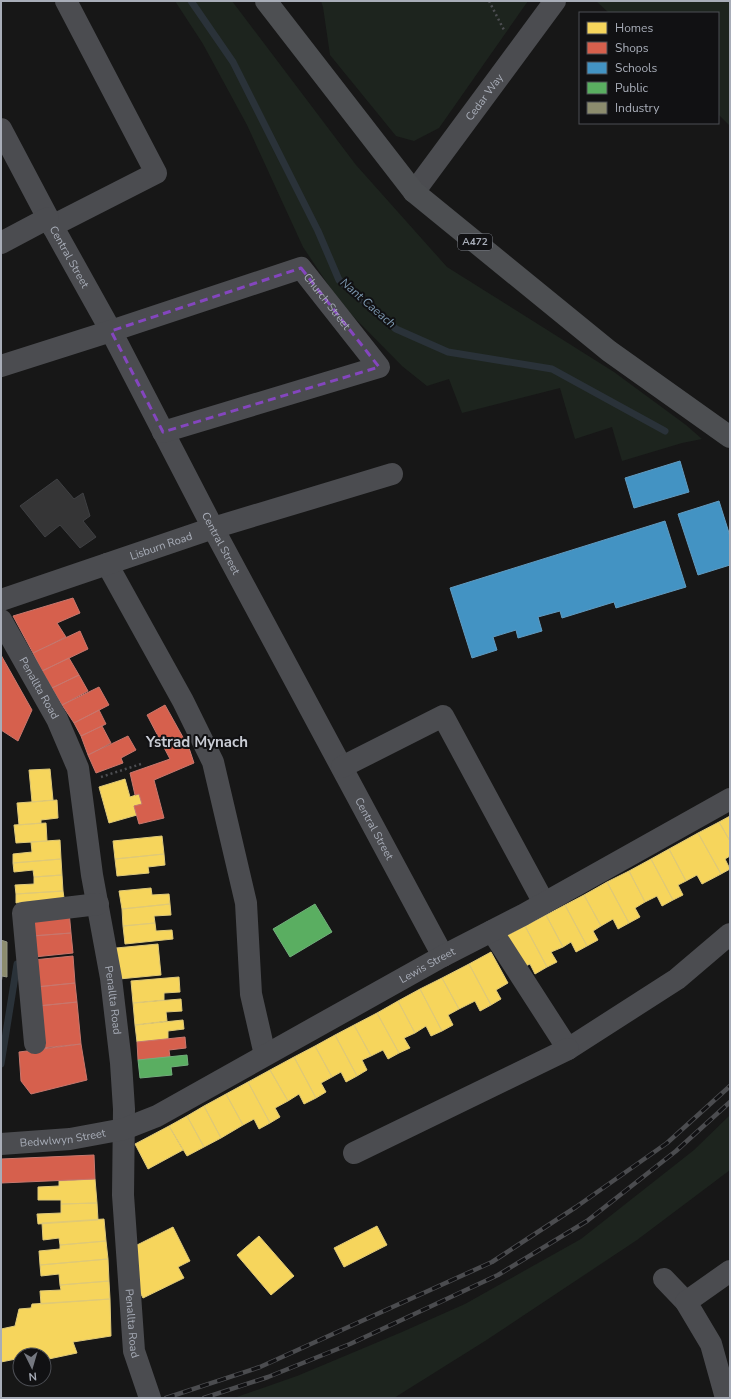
<svg xmlns="http://www.w3.org/2000/svg" width="731" height="1399" viewBox="0 0 731 1399" font-family="'Nunito Sans',sans-serif">
<style>
.green{fill:#1d241e}
.homes{fill:#f6d55c;stroke:#dfc978}
.shops{fill:#d6604d;stroke:#c8776d}
.schools{fill:#4393c3;stroke:#619bc0}
.public{fill:#5aae61;stroke:#71ae7b}
.industry{fill:#8c8c6e;stroke:#949684}
.lines{fill:none;stroke-linecap:round;stroke-linejoin:round}
.stream{stroke:#2a3239;stroke-width:7}
.building{fill:#353536;stroke:#3f4043}
.path{stroke:#4d4e52;stroke-width:2.5;stroke-dasharray:2 3;stroke-linecap:butt}
.minor{stroke:#4b4c50;stroke-width:22}
.major{stroke:#4d4f52;stroke-width:22}
.rail-casing{stroke:#4b4c4f;stroke-width:4.5}
.rail{stroke:#111113;stroke-width:3;stroke-dasharray:9;stroke-linecap:butt}
.marked{fill:none;stroke:#8446be;stroke-width:3;stroke-dasharray:8 5;stroke-linejoin:round}
.labels{text-anchor:middle;dominant-baseline:central;stroke-width:4;stroke-linejoin:round;paint-order:stroke}
.shield{fill:#111113;stroke:#7b7e86;stroke-width:1}
.shield-label{font-size:10px;font-weight:bold;fill:#a8adb8}
.street-label{font-size:11px;fill:#a8adb8;stroke:#111113}
.water-label{font-size:12px;font-style:italic;fill:#7f9bb3;stroke:#111113}
.district-label{font-size:15px;font-weight:bold;fill:#c9ccd4;stroke:#111113}
</style>
<rect width="100%" height="100%" fill="#171717"/>
<path class="green" d="M175,1H232L356,165L447,267L614,372L686,425L702,439L682,443L622,461L612,427L575,439L560,388L462,413L449,379L427,386L402,366L341,304L303,247L247,125L203,44Z
M321,1H528L439,128L414,141L396,136L330,55L323,7Z
M596,1H730V126L718,114V13H609Z
M730,1115V1170L637,1240L485,1341L394,1398H234L297,1376L402,1332L465,1304L581,1239L694,1150Z"/>
<path class="homes" d="M50,769L53,800L32,802L29,770Z
M125,779L130,797L139,794L142,804L134,806L137,815L109,823L99,787Z
M57,800L58,818L41,820V823L19,825L17,803Z
M730,816V841L719,822Z
M719,822L730,841V856L725,859L730,869L721,874L698,833Z
M46,823L47,841L16,843L14,825Z
M698,833L721,874L702,884L697,875L686,881L669,849Z
M162,836L164,854L115,859L113,841Z
M60,840L61,859L13,863V854L32,852L31,842Z
M669,849L686,881L678,885L683,895L673,900L651,859Z
M164,854L165,865L148,867L149,873L117,876L115,859Z
M61,859L62,875L34,877L33,870L14,872L13,863Z
M651,859L673,900L662,906L657,896L645,902L629,871Z
M629,871L645,902L635,908L640,917L629,923L607,882Z
M62,875L63,891L16,894L15,885L34,884V877Z
M607,882L629,923L618,929L613,919L601,926L584,895Z
M151,888L152,895L169,894L170,904L122,909L119,891Z
M63,891L65,905L35,901L16,903V894Z
M584,895L601,926L593,931L598,940L587,946L565,905Z
M170,904L171,915L154,916L155,923L123,926L122,909Z
M565,905L587,946L576,952L571,942L563,947L546,915Z
M546,915L563,947L551,952L557,962L547,967L525,926Z
M155,923L156,931L172,930L173,939L125,944L123,926Z
M525,926L547,967L535,974L530,964L521,968L504,937Z
M158,944L161,975L119,979L116,948Z
M491,952L508,983L496,990L501,999L491,1005L469,964Z
M469,964L491,1005L480,1011L475,1001L459,1009L442,978Z
M179,977L180,992L164,993V1000L133,1003L131,981Z
M442,978L459,1009L448,1015L453,1025L442,1031L420,989Z
M420,989L442,1031L431,1036L426,1026L415,1033L398,1001Z
M181,999L182,1011L166,1012L167,1021L135,1025L133,1003Z
M398,1001L415,1033L404,1038L410,1048L399,1053L377,1013Z
M377,1013L399,1053L388,1059L383,1050L371,1056L354,1025Z
M183,1020L184,1029L168,1031V1039L137,1042L135,1025Z
M354,1025L371,1056L362,1060L367,1070L357,1076L335,1035Z
M335,1035L357,1076L346,1082L341,1072L332,1077L315,1046Z
M315,1046L332,1077L321,1083L326,1092L316,1098L294,1057Z
M294,1057L316,1098L304,1104L299,1094L288,1101L270,1070Z
M270,1070L288,1101L275,1108L280,1117L270,1123L248,1082Z
M248,1082L270,1123L259,1129L254,1119L243,1125L226,1094Z
M226,1094L243,1125L221,1138L204,1106Z
M204,1106L221,1138L204,1147L187,1116Z
M187,1116L204,1147L187,1156L169,1126Z
M169,1126L183,1150L148,1169L135,1144Z
M95,1179L97,1203L61,1204V1200H38V1187L59,1186V1181Z
M97,1203L98,1220L38,1224L37,1214L61,1213V1204Z
M104,1219L106,1241L60,1245L59,1238L43,1240L42,1223Z
M377,1226L387,1245L344,1267L334,1248Z
M173,1227L190,1261L178,1267L184,1278L143,1298L133,1279V1247Z
M259,1236L294,1276L271,1295L237,1255Z
M106,1241L108,1259L40,1265L39,1251L60,1249V1245Z
M108,1259L109,1281L60,1285L59,1274L41,1276L40,1265Z
M109,1281L110,1299L41,1304L40,1291L61,1290L60,1285Z
M110,1299L111,1336L73,1342L77,1353L44,1360V1355H20V1366H18L16,1359L1,1362V1329L15,1326L19,1309L31,1308L32,1304Z"/>
<path class="shops" d="M73,598L80,613L57,623L66,637L33,653L13,616Z
M80,631L88,649L42,671L33,653Z
M1,655L32,710L18,741L1,730Z
M69,658L79,675L52,688L42,671Z
M79,675L88,691L62,705L52,688Z
M99,687L109,705L74,723L62,705Z
M165,705L189,748L194,763L154,780L164,818L139,824L134,806L142,804L139,794L135,795L130,773L170,759L147,715Z
M99,710L106,724L81,736L74,723Z
M102,726L111,743L88,755L81,736Z
M128,736L136,750L121,758L123,763L96,773L88,755Z
M69,911L71,933L32,936L29,915Z
M71,933L73,953L34,957L32,936Z
M73,956L75,983L36,987L33,960Z
M75,983L77,1002L38,1006L36,987Z
M77,1002L81,1044L42,1048L38,1006Z
M185,1037L186,1048L169,1050L170,1057L138,1060L137,1042Z
M81,1044L87,1080L31,1094L21,1081L19,1052Z
M94,1155L95,1179L1,1183V1159Z"/>
<path class="schools" d="M680,461L689,492L634,508L625,478Z
M719,501L730,536V565L698,575L678,514Z
M665,521L686,587L616,608L614,602L562,618L560,611L538,617L542,631L518,638L516,630L493,637L497,650L472,658L450,588Z"/>
<path class="public" d="M315,904L332,932L290,957L273,929Z
M187,1055L188,1065L171,1067L172,1075L140,1078L138,1060Z"/>
<path class="industry" d="M1,940L7,942V977L2,976L1,985Z"/>
<g class="lines">
<path class="stream" d="M191,1L233,62L318,231L339,280L396,329L448,352L552,369L665,431
M1,1064L17,964"/>
</g>
<path class="building" d="M57,479L74,499L83,493L90,516L83,521L96,537L80,548L60,525L45,537L20,506Z"/>
<g class="lines">
<path class="path" d="M489,1L505,32
M101,777L141,764"/>
<g class="minor">
<path id="s1" d="M1,129L48,218L111,331L213,528L443,956"/>
<path id="s2" d="M414,192L555,1"/>
<path d="M52,226L156,173L66,1"/>
<path d="M1,243L48,218"/>
<path id="s3" d="M1,366L111,331L301,268L379,367L163,432"/>
<path d="M107,564L183,701L213,762L246,903L251,994L265,1055"/>
<path id="s4" d="M1,600L213,528L392,474"/>
<path id="s5" d="M1,620L57,719L78,768L92,875L111,978L121,1063L124,1109L123,1195L134,1351L150,1398"/>
<path d="M342,767L443,716L544,903"/>
<path d="M492,931L568,1049L677,979L730,934"/>
<path d="M35,1043L23,913L98,904"/>
<path id="s6" d="M1,1144L70,1139L124,1129L157,1116L443,956L523,915L730,799"/>
<path d="M354,1153L568,1049"/>
<path d="M664,1279L686,1302"/>
<path d="M726,1398L711,1344L686,1302L730,1271"/>
</g>
<path class="major" d="M266,1L414,192L609,351L730,437"/>
<g class="rail-casing">
<path id="rail" d="M166,1398L260,1367L492,1262L576,1207L667,1143L730,1086
M204,1398L268,1377L350,1344L498,1275L587,1221L676,1151L730,1102"/>
</g>
<use href="#rail" class="rail"/>
</g>
<path class="marked" d="M301,268L379,367L163,432L111,331Z"/>
<g class="labels">
<rect class="shield" x="458" y="234" width="34" height="16" rx="3"/>
<g class="shield-label">
<text x="475" y="242">A472</text>
</g>
<g class="street-label">
<text stroke="none"><textPath href="#s2" startOffset="118">Cedar Way</textPath></text>
<text stroke="none"><textPath href="#s1" startOffset="145">Central Street</textPath></text>
<text stroke="none"><textPath href="#s3" startOffset="358">Church Street</textPath></text>
<text stroke="none"><textPath href="#s1" startOffset="469">Central Street</textPath></text>
<text stroke="none"><textPath href="#s4" startOffset="169">Lisburn Road</textPath></text>
<text stroke="none"><textPath href="#s5" startOffset="78">Penallta Road</textPath></text>
<text stroke="none"><textPath href="#s1" startOffset="793">Central Street</textPath></text>
<text stroke="none"><textPath href="#s6" startOffset="469">Lewis Street</textPath></text>
<text stroke="none"><textPath href="#s5" startOffset="402">Penallta Road</textPath></text>
<text stroke="none"><textPath href="#s6" startOffset="62">Bedwlwyn Street</textPath></text>
<text stroke="none"><textPath href="#s5" startOffset="726">Penallta Road</textPath></text>
</g>
<g class="water-label">
<text transform="translate(368 303) rotate(41)">Nant Caeach</text>
</g>
<g class="district-label">
<text x="197" y="742">Ystrad Mynach</text>
</g>
</g>
<rect width="731" height="1399" fill="none" stroke="#a8adb8" stroke-width="4"/>
<rect x="579" y="12" width="140" height="112" fill="#111113" stroke="#4d4f55"/>
<rect x="587" y="22" width="20" height="12" fill="#f6d55c" stroke="#4d4f55"/>
<text x="615" y="32" font-size="12" fill="#a8adb8">Homes</text>
<rect x="587" y="42" width="20" height="12" fill="#d6604d" stroke="#4d4f55"/>
<text x="615" y="52" font-size="12" fill="#a8adb8">Shops</text>
<rect x="587" y="62" width="20" height="12" fill="#4393c3" stroke="#4d4f55"/>
<text x="615" y="72" font-size="12" fill="#a8adb8">Schools</text>
<rect x="587" y="82" width="20" height="12" fill="#5aae61" stroke="#4d4f55"/>
<text x="615" y="92" font-size="12" fill="#a8adb8">Public</text>
<rect x="587" y="102" width="20" height="12" fill="#8c8c6e" stroke="#4d4f55"/>
<text x="615" y="112" font-size="12" fill="#a8adb8">Industry</text>
<g transform="translate(32 1367) rotate(175)"><circle r="19" fill="#111113" stroke="#4d4f55"/>
<path d="M0-3L7 15L0 10L-7 15Z" fill="#757880"/>
<text y="-6" font-size="11" font-weight="bold" text-anchor="middle" fill="#a8adb8">N</text>
</g>
</svg>
